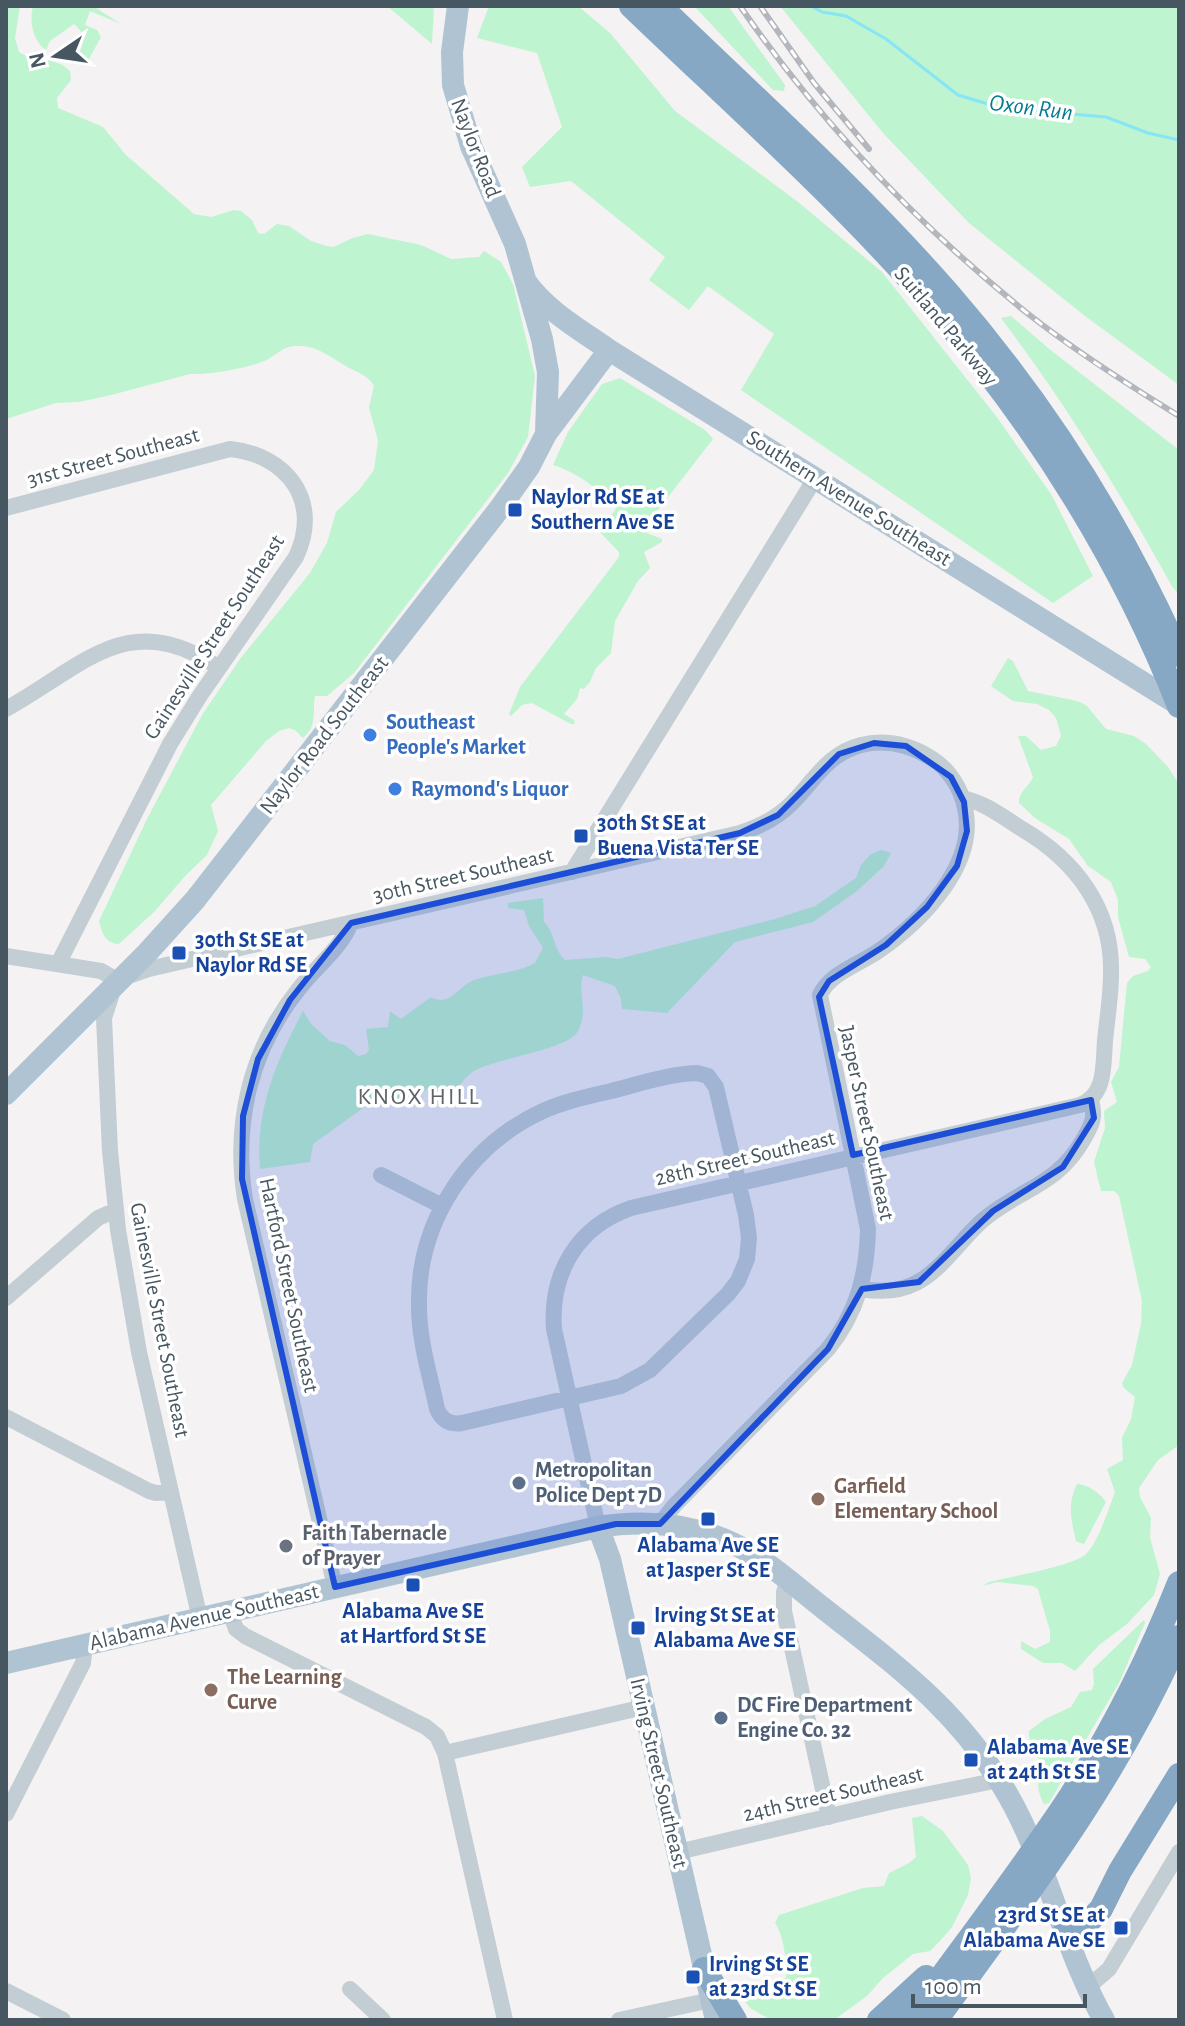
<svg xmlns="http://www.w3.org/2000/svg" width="1185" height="2026" viewBox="0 0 1185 2026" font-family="'Alegreya Sans',sans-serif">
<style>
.green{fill:#bef4cf}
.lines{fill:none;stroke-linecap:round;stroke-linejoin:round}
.stream{stroke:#87e5f5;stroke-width:3}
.minor{stroke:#c2cdd4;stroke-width:16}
.major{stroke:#afc3d2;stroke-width:22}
.highway{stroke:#86a8c4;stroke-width:24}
.rail-casing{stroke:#b3b7bd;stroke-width:6}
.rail{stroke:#fff;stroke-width:3;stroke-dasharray:9;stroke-linecap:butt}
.marked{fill:#1d4ed8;fill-opacity:0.2;stroke:#1d4ed8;stroke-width:6;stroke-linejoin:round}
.transit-dot{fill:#1a4fb4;stroke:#fff;stroke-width:3}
.shop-dot{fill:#3f7fe0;stroke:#fff;stroke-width:3}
.service-dot{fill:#5c6f8a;stroke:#fff;stroke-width:3}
.education-dot{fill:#8d6e63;stroke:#fff;stroke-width:3}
.worship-dot{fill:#6b7280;stroke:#fff;stroke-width:3}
.labels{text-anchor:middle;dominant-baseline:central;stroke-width:7;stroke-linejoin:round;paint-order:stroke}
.street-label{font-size:22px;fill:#475761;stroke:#fff}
.transit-label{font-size:22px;font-weight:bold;fill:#164399;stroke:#fff;text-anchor:start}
.shop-label{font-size:22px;font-weight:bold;fill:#366cbe;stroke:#fff;text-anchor:start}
.service-label{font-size:22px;font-weight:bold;fill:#4e5e75;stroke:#fff;text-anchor:start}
.education-label{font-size:22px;font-weight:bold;fill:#785e54;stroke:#fff;text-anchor:start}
.worship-label{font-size:22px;font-weight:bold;fill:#5b616d;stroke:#fff;text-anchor:start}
.water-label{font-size:24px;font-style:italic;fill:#047d91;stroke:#fff}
.neighbourhood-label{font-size:24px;letter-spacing:2px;fill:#5d6368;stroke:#fff}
</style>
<rect width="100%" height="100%" fill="#f4f2f2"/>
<path class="green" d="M6,6H20L15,38L19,52C36,63 56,56 70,71L71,80L57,98L58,108L103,127L126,155L194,214L211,217L234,210L241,211L252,220L258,233L264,234L277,224L289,226L311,241L326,246L333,247L353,238L368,234L421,245L451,259L479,257L484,251L501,262L513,284L535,376L528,437L508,473L354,673L327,696H315C312,711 318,726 303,738L295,730L289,728L279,731L266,741L211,805L218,831L207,855L186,875L155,911L119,944C105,943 102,933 99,921L147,819L202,715L240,659L310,573L327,543L336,512L359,490L374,470L378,441L369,407L374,386C368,374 355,372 344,365C327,354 308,340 286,348C278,351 272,358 264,361C248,368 207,375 190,374L111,395L79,402L56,403L6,419Z
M33,6H93L121,24L90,11L85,25L97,30L101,37L85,66L78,57C83,43 88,36 74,24L50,41L46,50C33,41 29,22 33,6Z
M387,6H434L432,44Z
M489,6H578L610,33L675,111L798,202L882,272L996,416L1051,494L1093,576L1053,603L741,390L774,334L708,286L689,310L649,280L665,257L571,181L530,187L522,167L562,127L537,53L477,38Z
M694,6H728L785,85L784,91L773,90Z
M780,6H1172L1179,10V385L1085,316L969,223L883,133Z
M1011,316L1048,348L1179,450V594L1173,588C1121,494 1066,404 1001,318Z
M620,378L705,430L713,439L644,528L647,533L662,539V542L644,552L650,568L638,581L615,621L611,653L596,668L590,682L584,689L580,688L577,699L564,714L574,720L575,724H571L532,703L522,705L511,716L509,714L520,687L619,557V552L599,531L616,509C602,490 574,471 553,465L568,432L602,384Z
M1008,658L1013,661L1028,691L1077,701L1086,705L1106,729L1134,736L1146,744L1168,767L1179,784V1445L1158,1460L1139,1488L1140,1497L1151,1518L1150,1537L1160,1574L1154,1595L1127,1624L1099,1645L1075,1671L1062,1663H1043L1021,1649V1641L1035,1649L1050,1642V1631L1038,1589L1033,1586L997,1582L983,1586L989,1582C1009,1577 1073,1566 1086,1554C1098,1543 1109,1508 1115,1492L1107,1469L1123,1460L1122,1438L1131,1419L1135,1397L1124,1388L1122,1383L1132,1365L1141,1324L1142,1301L1119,1196L1114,1191H1101L1094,1162L1105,1128L1104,1111L1117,1102L1111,1082L1119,1067L1127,983L1133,976L1148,971L1151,967L1145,959L1129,957L1118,917V900L1111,882L1088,866L1069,839L1035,818L1019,803C1018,792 1029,787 1033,777L1018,736H1026L1041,750L1056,746L1061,736L1059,728L1056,718L1049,710L1037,704L1013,701L991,686Z
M881,850L891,853L884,866L857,891L813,922L735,942L667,1013L622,1009L621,999L615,986L583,975C577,994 589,1010 578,1031C568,1050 496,1058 474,1071C467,1075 462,1083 456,1089L428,1088L413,1102L385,1101L366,1106L313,1144L310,1162L260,1169C255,1110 276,1062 303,1011L312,1025L330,1041L345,1045L358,1056L366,1054L369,1050L366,1029L388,1027L390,1011L401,1019L431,997C450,1008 458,986 474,980C493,973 518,973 535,963L543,948L529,926L524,910L508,908V903L543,898L544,922C555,932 553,949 565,960L606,957L618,959L775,919L815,906L856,878L861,865L871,854Z
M1077,1484C1087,1484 1101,1494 1106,1502L1084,1544L1076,1541C1071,1519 1067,1505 1077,1484Z
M1144,1620L1145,1623L1119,1683L1049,1803L1044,1804C1032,1781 1043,1779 1039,1761C1036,1749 1028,1743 1029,1731L1045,1719L1071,1707L1080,1692L1092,1690L1094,1684L1093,1669Z
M922,1816L943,1831L968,1865L971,1878L968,1895L952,1927L940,1941L930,1951L913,1954L883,1978L867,1996L834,2020H771L750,2008L743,1999V1991L786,1978C788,1965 783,1933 775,1923L779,1915L863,1888L884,1886L889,1873L909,1863L916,1857L912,1818Z"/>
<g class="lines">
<path class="stream" d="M811,6L822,12L846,16L886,39L958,95L1001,108L1106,117L1148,133L1179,140"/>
<path class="minor" d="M6,508L230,449C288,455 322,502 296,557L199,697L170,744L58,964
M6,709C84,666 129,606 219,668
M572,872L816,477
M6,956L101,971L117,980L149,969L740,833C759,827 777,818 792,803C815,780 827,754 861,745C886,739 910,745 931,758C949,769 961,788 965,808C978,865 921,922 877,952C859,964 829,974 820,995L868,1229C867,1275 857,1313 828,1349L674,1506L660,1524
M114,987L104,1018L110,1151L118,1230L139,1352L200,1619
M697,1073L708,1076L716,1087L746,1215L749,1238L747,1259L738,1281L728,1294L650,1370L621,1386L462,1423C450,1425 442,1420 437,1409C430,1375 419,1341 419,1306C417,1223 467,1146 543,1111C563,1102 585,1097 607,1092C636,1085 667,1074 697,1073Z
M381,1175L442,1206
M861,1289C879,1292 899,1292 916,1283C942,1270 961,1239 983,1220C1019,1189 1057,1186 1083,1140C1092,1125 1096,1117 1091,1100
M6,1298L98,1218L116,1210
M6,1417L149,1491L156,1493L171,1492
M598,1527L554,1329C550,1273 577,1227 631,1208L1080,1105C1106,1095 1103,1066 1105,1041C1107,1019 1111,996 1111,974C1113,909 1075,860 1022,829C1003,817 984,802 962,798
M788,1579L784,1592V1611L829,1817
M335,1587L245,1199C233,1124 250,1050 298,990C315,967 340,950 351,923
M230,1612L236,1629L245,1636L426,1727L437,1736L445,1753L505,2020
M445,1753L644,1707
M6,1814L83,1663L85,1644
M678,1852L890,1802L999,1780
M1087,1988L1109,1969L1179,1852
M350,1989L383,2020
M6,1991L63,2020
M619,2020L711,2000"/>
<path class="major" d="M458,6L452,52L453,85L471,146L515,244L542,339L548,372L546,433
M526,282C547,311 579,329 609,350L1179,705
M6,1094L147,953L195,900L500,508L529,467L546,434L609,350
M598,1527L610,1559L716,2020
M6,1663L598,1527C641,1520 683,1523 723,1539C762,1555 791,1583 823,1608C898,1667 960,1711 1009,1797C1048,1866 1064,1949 1104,2020"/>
<path class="highway" d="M631,6C736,107 846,204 940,314C1040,430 1123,564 1179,706
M660,6C757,100 859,191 948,293C1042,401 1121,525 1179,655
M1064,1933L1090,1920L1101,1909L1120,1871L1179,1775
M704,1969L735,2020
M879,2020L926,1977
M910,2020C961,1949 1015,1879 1064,1806C1110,1736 1148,1661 1179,1583
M936,2020C1026,1897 1118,1777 1179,1637"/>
<g class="rail-casing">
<path id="rail" d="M740,6C820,122 918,225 1027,313C1075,351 1127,384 1179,416
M760,6L814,83L869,149"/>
</g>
<use href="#rail" class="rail"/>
</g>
<path class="marked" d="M874,743L906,746L951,777L964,802L967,831L957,866L927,907L886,945L829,981L819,997L853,1155L1091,1100L1094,1118L1063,1167L993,1211L919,1282L862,1289L828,1349L660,1524H616L335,1587L242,1179L243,1116L258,1059L290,1000L351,923L740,833L778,815L839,754Z"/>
<g class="transit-dot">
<rect x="507" y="502" width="16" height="16" rx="4"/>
<rect x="573" y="828" width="16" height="16" rx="4"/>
<rect x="171" y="945" width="16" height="16" rx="4"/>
<rect x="700" y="1511" width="16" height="16" rx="4"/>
<rect x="405" y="1577" width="16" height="16" rx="4"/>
<rect x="630" y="1620" width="16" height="16" rx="4"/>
<rect x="963" y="1752" width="16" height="16" rx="4"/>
<rect x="1113" y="1920" width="16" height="16" rx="4"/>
<rect x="685" y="1969" width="16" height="16" rx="4"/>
</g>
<g class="shop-dot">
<circle cx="370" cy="735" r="8"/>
<circle cx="395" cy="789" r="8"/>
</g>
<g class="service-dot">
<circle cx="519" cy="1483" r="8"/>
<circle cx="721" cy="1718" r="8"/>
</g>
<g class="education-dot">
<circle cx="818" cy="1499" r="8"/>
<circle cx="211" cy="1690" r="8"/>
</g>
<circle class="worship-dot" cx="286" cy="1546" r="8"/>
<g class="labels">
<g class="street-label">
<text transform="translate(476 148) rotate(69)">Naylor Road</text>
<text transform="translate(946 326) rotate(50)">Suitland Parkway</text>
<text transform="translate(113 457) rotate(-15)">31st Street Southeast</text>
<text transform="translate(849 498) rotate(32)">Southern Avenue Southeast</text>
<text transform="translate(214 637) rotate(-57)">Gainesville Street Southeast</text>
<text transform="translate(324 735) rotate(-52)">Naylor Road Southeast</text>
<text transform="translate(463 875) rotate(-13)">30th Street Southeast</text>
<text transform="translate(867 1123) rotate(78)">Jasper Street Southeast</text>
<text transform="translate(745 1158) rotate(-13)">28th Street Southeast</text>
<text transform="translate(289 1285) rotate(78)">Hartford Street Southeast</text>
<text transform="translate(160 1320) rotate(79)">Gainesville Street Southeast</text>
<text transform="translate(204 1617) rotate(-13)">Alabama Avenue Southeast</text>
<text transform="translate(659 1773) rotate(77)">Irving Street Southeast</text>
<text transform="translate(833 1794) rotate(-13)">24th Street Southeast</text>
</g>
<g class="transit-label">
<text x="531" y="497">Naylor Rd SE at<tspan x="531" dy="25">Southern Ave SE</tspan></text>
<text x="597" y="823">30th St SE at<tspan x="597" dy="25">Buena Vista Ter SE</tspan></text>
<text x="195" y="940">30th St SE at<tspan x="195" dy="25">Naylor Rd SE</tspan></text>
<text x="708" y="1545" text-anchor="middle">Alabama Ave SE<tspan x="708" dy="25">at Jasper St SE</tspan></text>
<text x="413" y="1611" text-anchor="middle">Alabama Ave SE<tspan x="413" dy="25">at Hartford St SE</tspan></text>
<text x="654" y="1615">Irving St SE at<tspan x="654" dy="25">Alabama Ave SE</tspan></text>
<text x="987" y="1747">Alabama Ave SE<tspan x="987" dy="25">at 24th St SE</tspan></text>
<text x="1105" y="1915" text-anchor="end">23rd St SE at<tspan x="1105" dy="25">Alabama Ave SE</tspan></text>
<text x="709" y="1964">Irving St SE<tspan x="709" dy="25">at 23rd St SE</tspan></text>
</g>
<g class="shop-label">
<text x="386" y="722">Southeast<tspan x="386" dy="25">People's Market</tspan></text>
<text x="411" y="789">Raymond's Liquor</text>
</g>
<g class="service-label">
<text x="535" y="1470">Metropolitan<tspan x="535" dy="25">Police Dept 7D</tspan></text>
<text x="737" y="1705">DC Fire Department<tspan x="737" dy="25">Engine Co. 32</tspan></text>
</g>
<g class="education-label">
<text x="834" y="1486">Garfield<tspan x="834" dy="25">Elementary School</tspan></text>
<text x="227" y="1677">The Learning<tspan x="227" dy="25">Curve</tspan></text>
</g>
<g class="worship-label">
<text x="302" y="1533">Faith Tabernacle<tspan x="302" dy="25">of Prayer</tspan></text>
</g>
<g class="water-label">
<text transform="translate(1031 108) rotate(7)">Oxon Run</text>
</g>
<g class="neighbourhood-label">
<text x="419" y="1097">KNOX HILL</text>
</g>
</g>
<rect width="1185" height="2026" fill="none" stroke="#475761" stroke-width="16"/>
<g transform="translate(56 56) rotate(257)" stroke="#ffffff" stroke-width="6" paint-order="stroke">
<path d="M0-6L14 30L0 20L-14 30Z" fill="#475761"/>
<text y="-12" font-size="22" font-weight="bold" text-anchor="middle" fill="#475761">N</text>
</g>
<path d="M913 1994v12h172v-12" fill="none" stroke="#475761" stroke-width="4"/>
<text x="925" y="1994" font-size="24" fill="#475761" stroke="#ffffff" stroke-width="6" paint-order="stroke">100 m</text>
</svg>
